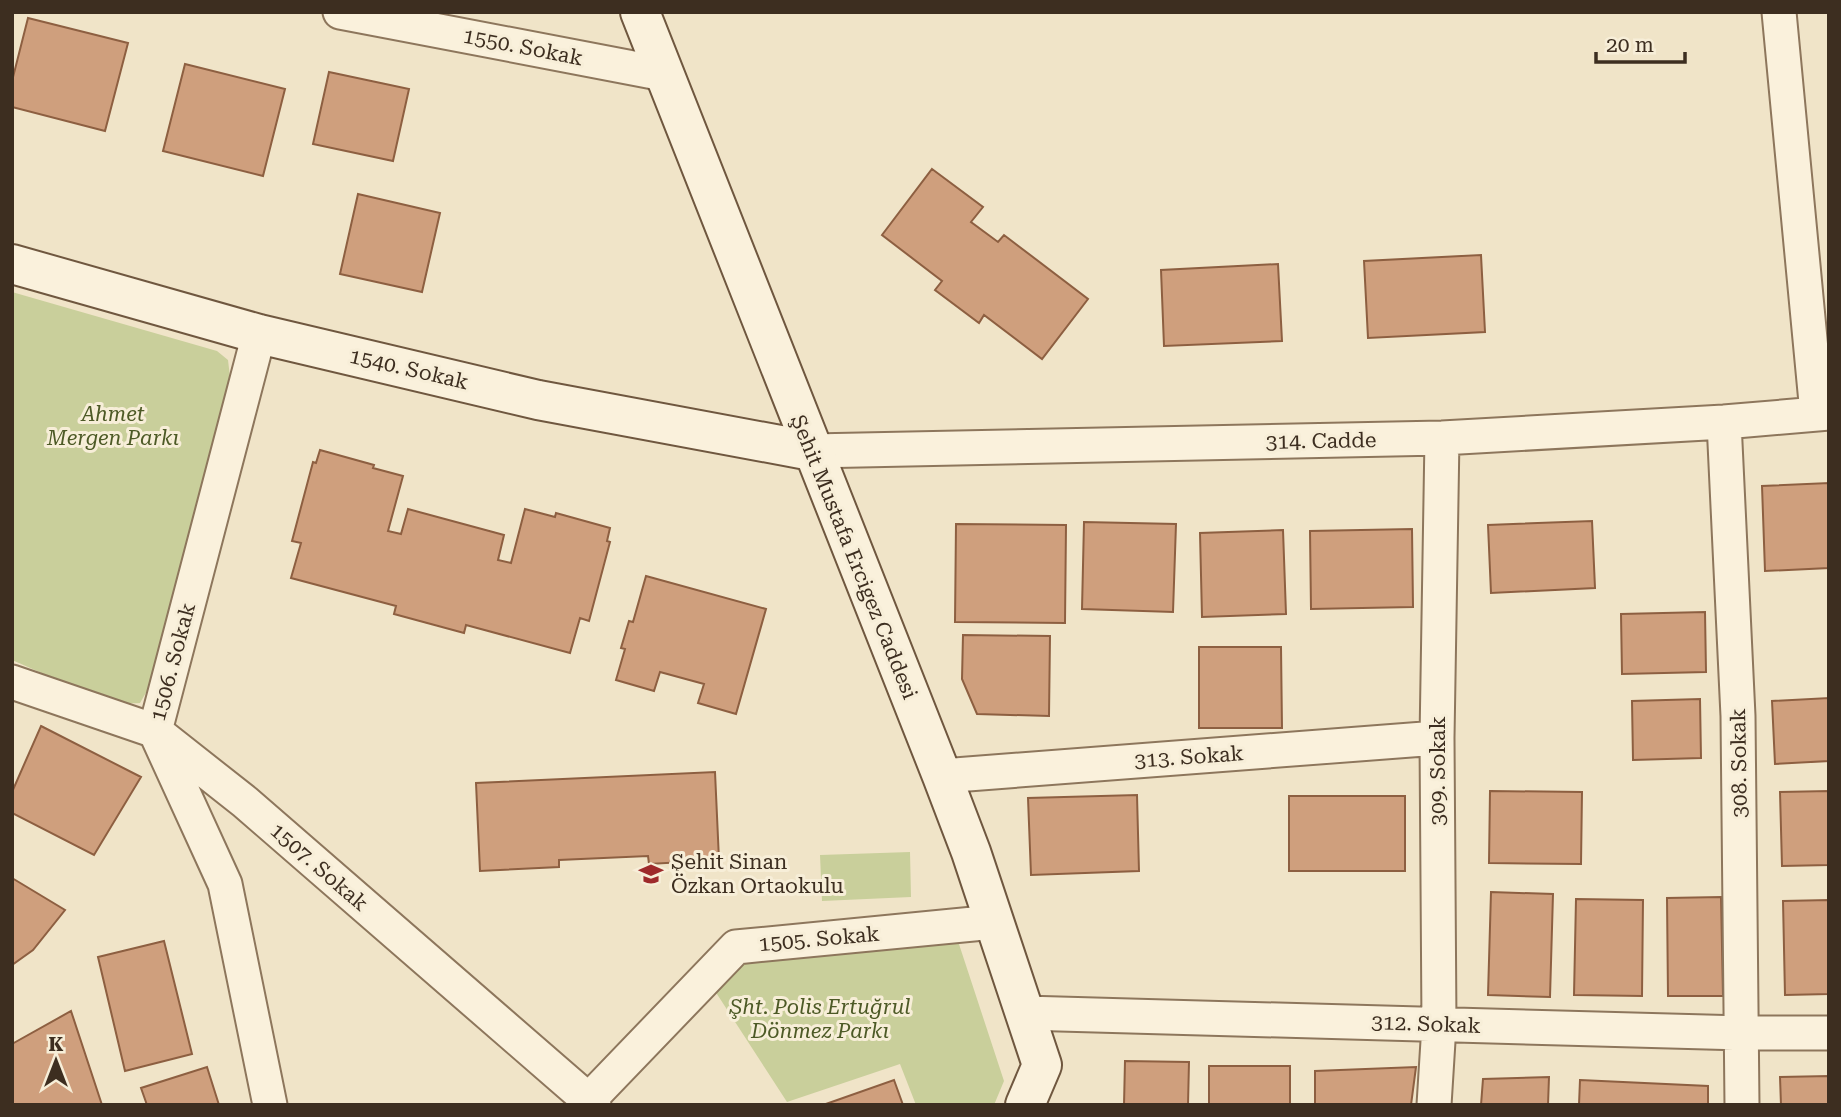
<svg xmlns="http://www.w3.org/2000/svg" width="1841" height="1117" viewBox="0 0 1841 1117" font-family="'Roboto Serif',serif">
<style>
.green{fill:#c9cf9b}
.building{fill:#cf9f7d;stroke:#8d5f41;stroke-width:2}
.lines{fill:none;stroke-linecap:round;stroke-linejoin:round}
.street-casing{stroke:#8d765c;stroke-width:37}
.secondary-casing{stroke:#6f573f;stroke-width:42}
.street{stroke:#faf1dc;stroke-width:33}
.secondary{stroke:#faf1dc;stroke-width:38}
.labels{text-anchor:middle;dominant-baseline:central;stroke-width:6;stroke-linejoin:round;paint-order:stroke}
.street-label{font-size:21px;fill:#3d2e20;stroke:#f7eed8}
.park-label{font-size:21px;font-style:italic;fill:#4d5a26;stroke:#f7eed8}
.poi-label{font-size:21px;fill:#3d2e20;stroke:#f7eed8;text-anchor:start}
</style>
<rect width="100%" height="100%" fill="#f0e4c8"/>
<path class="green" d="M12,292L217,351L228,360L230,377L148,689L140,703C104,707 47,674 12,660Z
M910,852L911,897L822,901L820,855Z
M956,935L1004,1081L994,1105H916L900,1064L787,1102L715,991L741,959Z"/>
<path class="building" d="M28,18L128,43L105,131L12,107V81Z
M185,64L285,89L263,176L163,151Z
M329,72L409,89L393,161L313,144Z
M932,169L983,207L971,222L998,242L1004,235L1088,299L1042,359L984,315L979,323L935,290L942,281L882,235Z
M358,194L440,213L422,292L340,274Z
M1481,255L1485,332L1368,338L1364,261Z
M1278,264L1282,341L1164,346L1161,270Z
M320,450L374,465L373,468L403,476L388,531L401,534L408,509L504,535L498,560L511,563L525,509L555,517L556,513L610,528L607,541L610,542L589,621L580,618L570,653L466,625L464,633L394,614L396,606L291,578L301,543L292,541L313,462L316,463Z
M1829,483V568L1765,571L1762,486Z
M1592,521L1595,588L1491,593L1488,525Z
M1084,522L1176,524L1173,612L1082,609Z
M956,524L1066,525L1065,623L955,622Z
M1412,529L1413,607L1311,609L1310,531Z
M1283,530L1286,614L1202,617L1200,533Z
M646,576L766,609L736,714L698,703L704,684L660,672L654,691L616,680L625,649L621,648L629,621L633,622Z
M1705,612L1706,672L1622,674L1621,614Z
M963,635L1050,636L1049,716L977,714L962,679Z
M1199,647H1281L1282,728H1199Z
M1829,698V761L1775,764L1772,701Z
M1700,699L1701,758L1633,760L1632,701Z
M41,726L141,777L94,855L12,813V792Z
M715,772L719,860L649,864L648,856L559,860V867L480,871L476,783Z
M1490,791L1582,792L1581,864L1489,863Z
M1829,791V865L1782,866L1780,792Z
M1137,795L1139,871L1031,875L1028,798Z
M1289,796H1405V871H1289Z
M12,878L65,910L33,950L12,965Z
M1491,892L1553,894L1550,997L1488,995Z
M1721,897L1723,996H1668L1667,898Z
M1576,899L1643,900L1642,996L1574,995Z
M1829,900V994L1785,995L1783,901Z
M164,941L192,1054L125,1071L98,957Z
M71,1011L102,1105H12V1044Z
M1125,1061L1189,1062L1188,1105H1124Z
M1209,1066H1290V1105H1209Z
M207,1067L219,1105H147L141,1088Z
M1416,1067L1411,1105H1315V1071Z
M1829,1076V1105H1781L1780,1077Z
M1549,1077L1548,1105H1481L1483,1079Z
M894,1080L903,1105H823Z
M1580,1080L1708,1086V1105H1579Z"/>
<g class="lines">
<g class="street-casing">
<path id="street" d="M340,12L664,74
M1779,12L1817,413
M259,334L155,731L225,884L270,1105
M1724,422L1738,716L1742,1105
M812,451L1442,438L1724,422L1829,413
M12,682L155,731L245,802L594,1105
M942,776L1437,738
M1024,1013L1743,1033H1829
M584,1105L736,947L994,922
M1434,1105L1439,1025L1437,738L1442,438"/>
</g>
<g class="secondary-casing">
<path id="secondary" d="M640,12L942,776L971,852L1042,1065L1025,1105
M12,264L259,334L538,400L812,451"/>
</g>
<use href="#street" class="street"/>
<use href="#secondary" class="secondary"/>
</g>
<defs>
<g id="school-bare" transform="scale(1.89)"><path d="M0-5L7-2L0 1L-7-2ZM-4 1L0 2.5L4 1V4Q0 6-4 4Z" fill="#9e2a2b" stroke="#f7eed8" stroke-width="2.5" paint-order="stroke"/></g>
</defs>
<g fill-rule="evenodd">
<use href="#school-bare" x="651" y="874"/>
</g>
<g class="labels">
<g class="street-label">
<text transform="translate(523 47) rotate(11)">1550. Sokak</text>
<text transform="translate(409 369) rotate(13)">1540. Sokak</text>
<text transform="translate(1321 441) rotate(-1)">314. Cadde</text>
<text transform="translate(854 557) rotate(68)">Şehit Mustafa Ercigez Caddesi</text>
<text transform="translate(173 662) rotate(-75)">1506. Sokak</text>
<text transform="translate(1189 757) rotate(-4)">313. Sokak</text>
<text transform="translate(1739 763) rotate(-91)">308. Sokak</text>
<text transform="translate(1438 771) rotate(-90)">309. Sokak</text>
<text transform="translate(319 867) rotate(41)">1507. Sokak</text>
<text transform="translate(819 939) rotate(-5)">1505. Sokak</text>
<text transform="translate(1426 1024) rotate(2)">312. Sokak</text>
</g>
<g class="park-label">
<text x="113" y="414">Ahmet<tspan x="113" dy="24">Mergen Parkı</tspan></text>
<text x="820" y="1007">Şht. Polis Ertuğrul<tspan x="820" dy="24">Dönmez Parkı</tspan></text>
</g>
<g class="poi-label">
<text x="671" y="862">Şehit Sinan<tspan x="671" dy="24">Özkan Ortaokulu</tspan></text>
</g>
</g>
<rect width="1841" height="1117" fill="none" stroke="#3d2e20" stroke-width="28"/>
<g transform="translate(56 1061)" stroke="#f7eed8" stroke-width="5" paint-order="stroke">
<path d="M0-5L12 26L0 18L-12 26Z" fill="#3d2e20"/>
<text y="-10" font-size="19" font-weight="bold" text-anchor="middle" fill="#3d2e20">K</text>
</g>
<path d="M1596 52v10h89v-10" fill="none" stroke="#3d2e20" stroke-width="3.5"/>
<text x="1606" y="52" font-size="21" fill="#3d2e20" stroke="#f7eed8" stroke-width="5" paint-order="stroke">20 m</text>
</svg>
